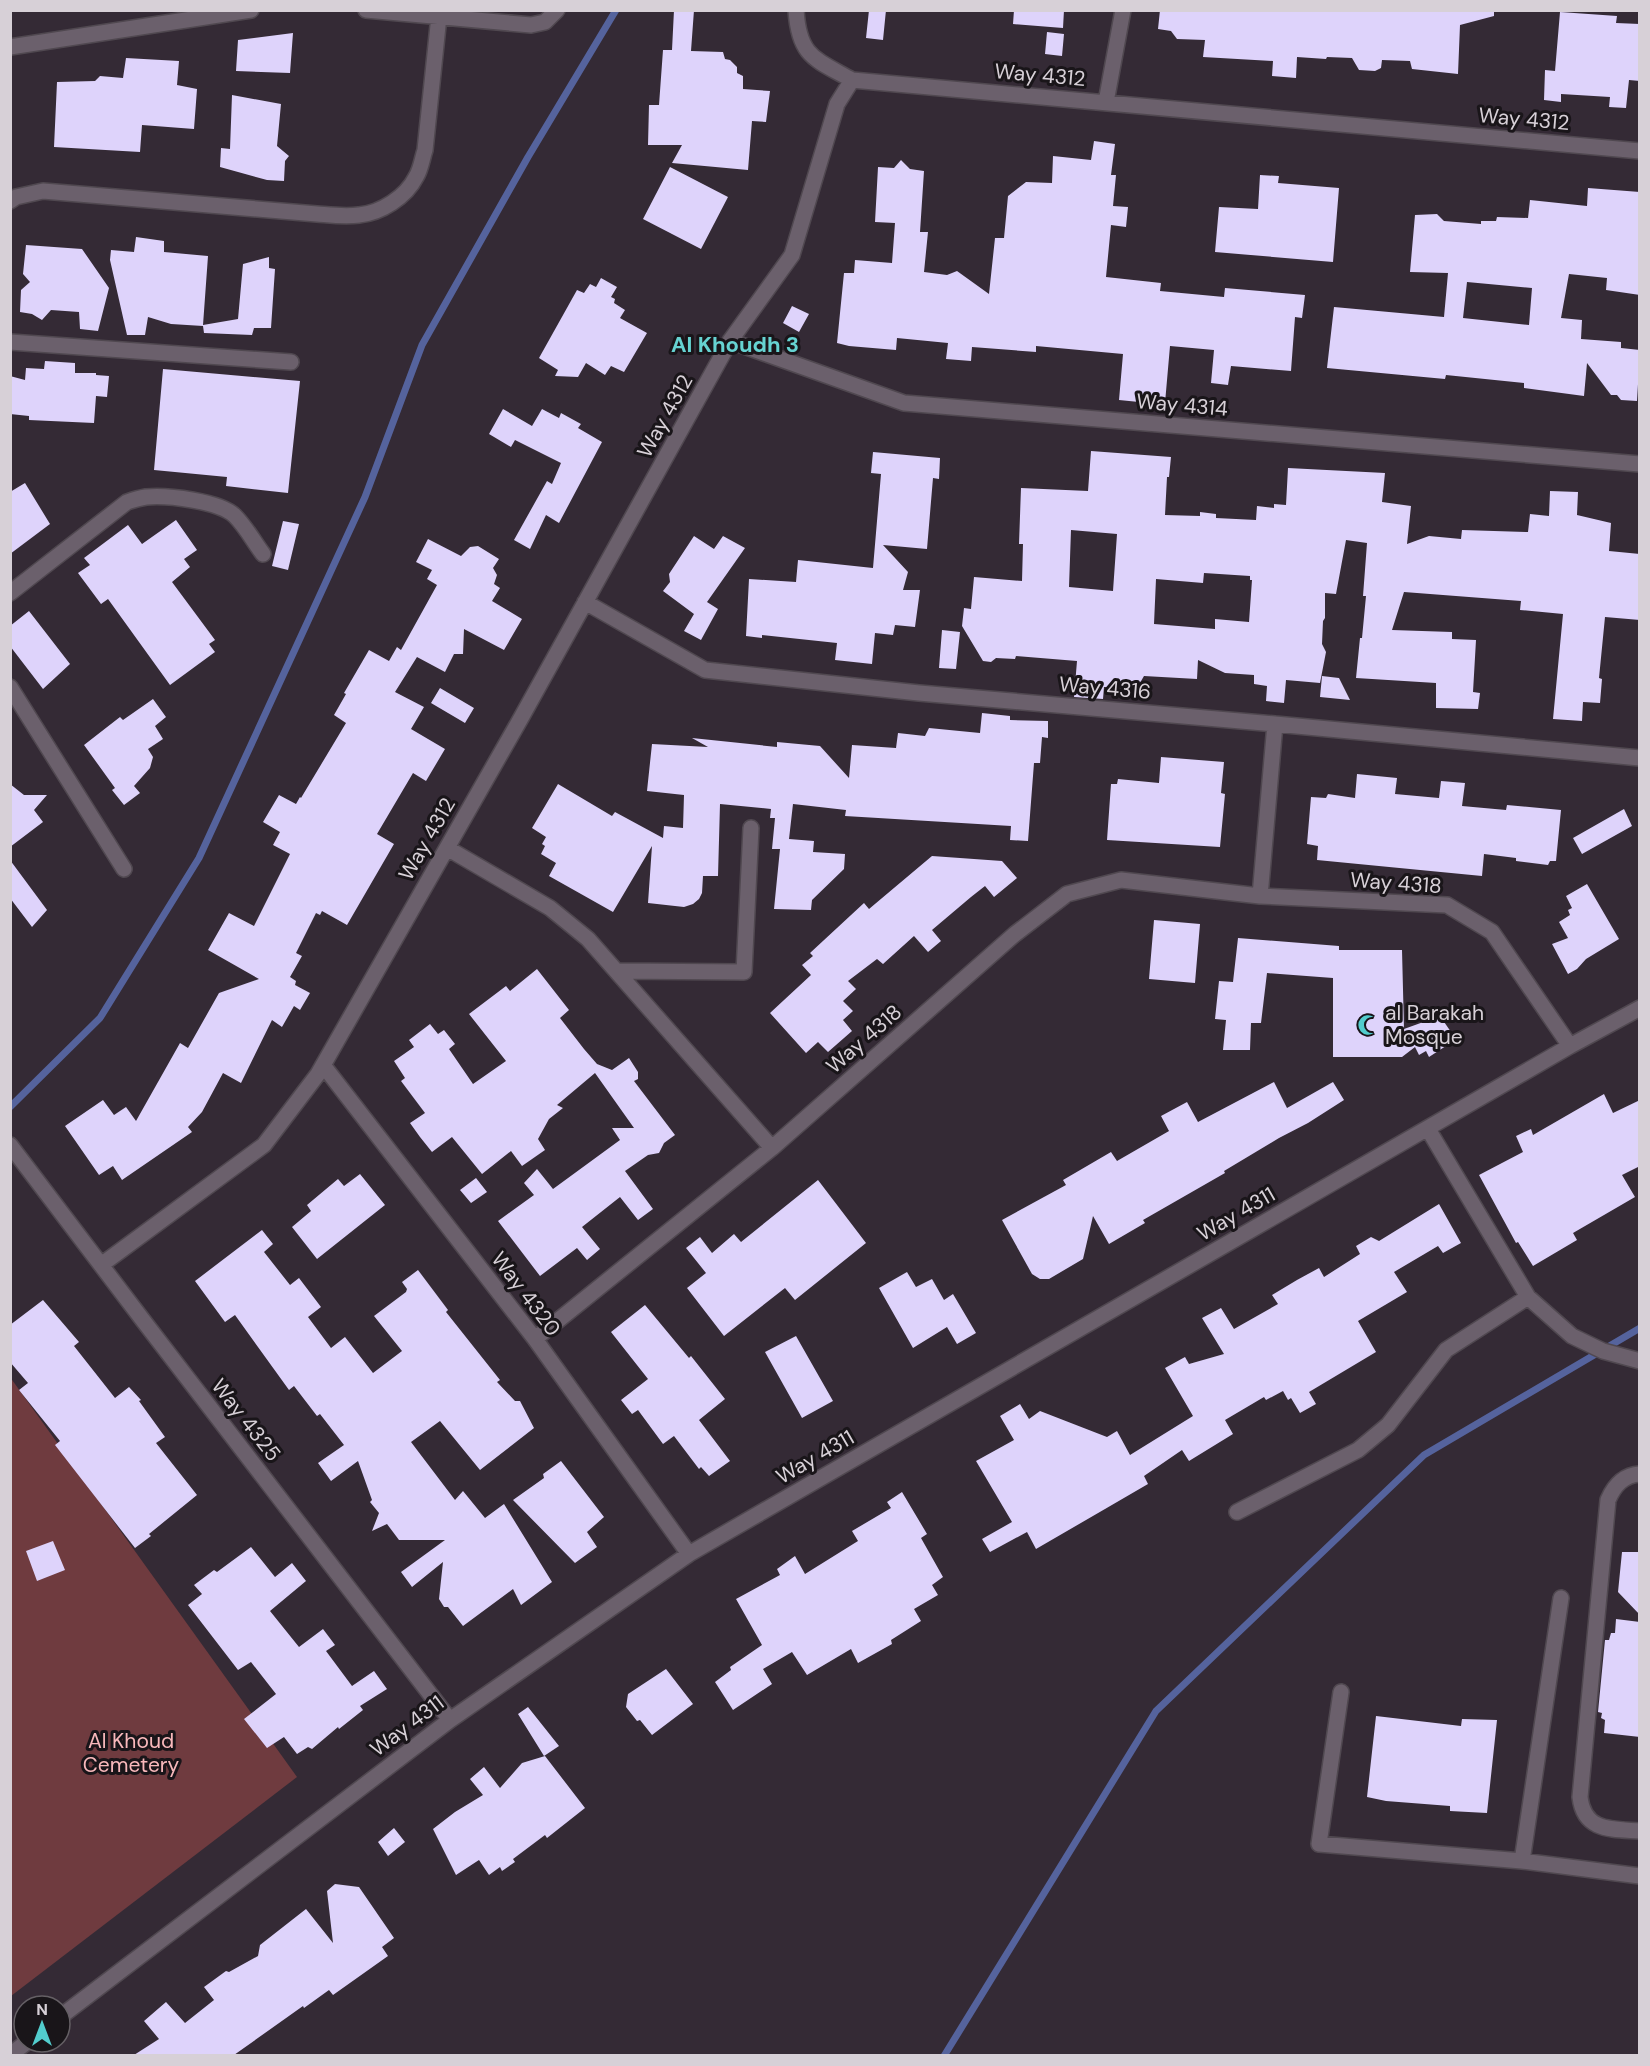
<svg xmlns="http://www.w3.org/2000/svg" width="1650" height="2066" viewBox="0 0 1650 2066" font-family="'DM Sans',sans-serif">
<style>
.green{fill:#6f3b3f}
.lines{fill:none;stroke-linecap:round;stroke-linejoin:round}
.stream{stroke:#55639d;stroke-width:7}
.building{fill:#ded3fb;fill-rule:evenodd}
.minor-casing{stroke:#504850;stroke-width:18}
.minor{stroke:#6b606c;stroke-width:15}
.labels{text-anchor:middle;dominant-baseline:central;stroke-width:6;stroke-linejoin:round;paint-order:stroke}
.street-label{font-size:21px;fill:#d7d0d7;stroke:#191519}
.poi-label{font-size:21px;fill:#d7d0d7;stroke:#191519;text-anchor:start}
.park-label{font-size:21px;fill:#f8b8bb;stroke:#191519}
.neighbourhood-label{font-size:22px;font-weight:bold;fill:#66d3d2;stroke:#191519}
</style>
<rect width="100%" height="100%" fill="#342a35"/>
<path class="green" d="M10,1377L297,1777L11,1996H10Z"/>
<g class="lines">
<path class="stream" d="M10,1107L100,1018L199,858L365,497L422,345L528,157L616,10
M944,2056L1156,1711L1424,1455L1640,1328"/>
</g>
<path class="building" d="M674,10H694L691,51L723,52L725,59L730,60L737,67V73L743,76V89L770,91L766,122L752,121L748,170L672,163L682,145H648L649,105H659L663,50H672Z
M869,10H886L883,40L866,38Z
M1014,10H1064L1063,28L1013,24Z
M1160,10H1494V16L1460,25L1458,74L1412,69L1410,61L1382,60L1381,68L1375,71L1359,70L1352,58L1327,57L1326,59L1297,57L1296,78L1272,76L1273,61L1203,57L1205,40L1177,39L1171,31L1158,29Z
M1560,12L1617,16L1616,23L1640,24V81L1629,80L1626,108L1609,107L1610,97L1561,94V102L1544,100L1545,70L1555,71Z
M1047,32L1064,34L1062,56L1045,54Z
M293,33L290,73L236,71L238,40Z
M126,58L179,61L177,85L197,89L194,129L142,125L140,152L54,147L57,82L95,81L100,76L123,78Z
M232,95L281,104L277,146L289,156L285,161L284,181L267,180L220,167L221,148L230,149Z
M1094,141L1115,144L1111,175H1116L1113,206L1128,207L1126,227L1111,225L1106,277L1161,283L1160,291L1224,297L1225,288L1305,295L1302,318L1295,317L1291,371L1231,366L1228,385L1211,383L1214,350L1170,346L1165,403L1139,402L1119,400L1123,354L1036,346V352L972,347L971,361L946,359L948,343L897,338L896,350L849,346L837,343L844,273H854L855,260L892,263L895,223L875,222L878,167L894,168L901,160L910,169L924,171L920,232H928L924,272L947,275L957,271L989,294L995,238H1004L1008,196L1026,182L1052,183L1053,156L1091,160Z
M670,167L728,197L701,249L643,219Z
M1260,175L1279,176L1278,183L1339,188L1333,262L1215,252L1219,207L1258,209Z
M1588,188L1640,192V295L1606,290L1607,278L1569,274L1561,318L1582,320L1581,339L1621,342V348L1640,350L1637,401L1621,400L1617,395H1611L1587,363L1584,396L1524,388V383L1446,375L1445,379L1327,368L1334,307L1444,317L1448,273L1410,272L1415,215L1437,214L1444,221L1481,224V221H1496L1497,217L1528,218L1530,200L1587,206ZM1467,282L1532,288L1529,325L1463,318Z
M136,237L164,241V252L208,256L203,325L238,319L243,264L269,257V268L275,269L271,328H254L252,335L204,333L203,326L171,324L148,317L145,335H127L110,260L111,250L134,252Z
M26,245L82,249L109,288L98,331L80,329L79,312L51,310L42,320L32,314L20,312L21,290L30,282L23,274Z
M601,278L617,287L611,297L615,299L614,303L625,310L620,318L647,333L624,372L611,366L605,375L586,363L578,377L555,376L558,370L539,358L577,290L584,293L590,284L596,287Z
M792,306L809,314L799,332L783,323Z
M45,361L75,363V373H96V375L109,376L107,397L96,396L94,423L29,420V416L10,414V376L25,380L26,368L44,369Z
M163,369L300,381L288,493L226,486L227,477L154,470Z
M503,409L532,426L542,409L559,418L561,413L581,424L578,428L602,442L559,523L546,515L530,549L514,540L547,481L552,484L561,463L515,440L511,447L489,434Z
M1091,451L1171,457L1169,477H1167L1165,515L1200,516V512L1216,514V518L1256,520L1257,506L1274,508V504L1286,505L1288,468L1385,473L1382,502L1411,506L1407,544L1429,536L1461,539L1462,530L1528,532L1530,514L1549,516L1550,491L1578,492L1577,515L1611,523L1609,551L1640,554V620L1605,617L1599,678L1602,679L1600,703L1583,702L1582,721L1553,719L1563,614L1520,610L1521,601L1404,592L1392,630L1452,632V639L1476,640L1473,692L1480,693L1478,709L1436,708V683L1356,678L1360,638H1362L1366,596H1363L1367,543L1346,540L1336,594L1325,593V618L1323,621L1322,644L1326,652L1320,683L1286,680L1284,703L1266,701L1267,686L1254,684V675L1225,673L1198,660L1197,679L1144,676L1137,688L1104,687L1103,699L1074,697L1077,661L1016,656L1015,659L996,658L991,662L983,661L962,626L964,608L971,609L974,577L1022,581L1023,544H1019L1021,488L1088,491ZM1071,530L1117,534L1113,591L1069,587ZM1204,573L1250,576V580H1252L1249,622L1215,619V629L1154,624L1156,579L1203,583Z
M873,452L940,458L939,479L933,478L927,549L883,545L908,572L903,590H920L915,627L895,625L893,635L875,633L872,664L835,660L837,643L762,635V638L746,636L749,579L796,582L798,560L873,568L881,474L871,473Z
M25,483L50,524L10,554V492Z
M176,520L197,550L184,559L190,567L172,582L215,640L209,644L215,652L170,685L108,599L101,604L78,573L90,565L84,558L128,525L142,544Z
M283,521L299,524L288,570L272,566Z
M694,536L714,549L723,536L745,548L707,602L718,609L701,640L684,631L694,614L663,591L670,582L669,574Z
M428,539L461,556L470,547L478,546L499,559L493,568L497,575L494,584L500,588L492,601L522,619L504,650L464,629L463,654H454L445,672L417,657L395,692L424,707L411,729L445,749L426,781L413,773L377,834L394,844L347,925L322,911L320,915L316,913L296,953L302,956L290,977L296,981L295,985L310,993L300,1010L294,1006L282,1027L272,1020L241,1083L223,1073L202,1112L188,1127L192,1132L122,1180L113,1166L99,1175L65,1126L103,1100L114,1115L126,1107L136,1121L180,1043L188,1048L219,993L259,979L208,950L229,913L254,926L290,854L273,845L280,832L263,822L279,795L296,804L300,797L301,798L346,723L334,715L346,694L344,693L369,650L389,661L397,647L401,650L437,585L427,579L432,570L416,562Z
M29,611L70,664L43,689L10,646V626Z
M942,630L960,632L956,669L939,668Z
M1322,676L1339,678L1350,700L1320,697Z
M440,688L474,708L465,723L431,703Z
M153,699L166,717L155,726L163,739L148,749L153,757L150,768L134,786L140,793L124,805L112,790L115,788L84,745L120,717L123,720Z
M982,713L1010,716V720L1048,721V738L1042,737L1040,763H1034L1028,841L1010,840L1011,826L845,816L846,810L793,804L789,839L814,841L813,852L845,854L844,869L812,900L811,910L774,909L780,849H772L775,818H770L771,809L720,804L718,876H703L702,893L699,899L693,904L684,907L648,903L652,846L613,912L549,876L556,863L541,854L545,846L542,844L546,837L532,828L558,784L612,816L615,812L663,838L664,826L683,828L684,795L647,791L652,744L708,747L692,738L777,747V742L820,746L849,778L852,745L896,748L898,733L925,736L929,728L980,733Z
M1161,757L1224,762L1221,793L1225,794L1220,847L1107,840L1111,784H1117L1118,779L1159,783Z
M1357,774L1397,778L1395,794L1439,798L1441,781L1465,783L1462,806L1506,810L1507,805L1561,810L1556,861H1550L1548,865L1516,861V858L1484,854L1482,876L1317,860L1318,846L1307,844L1311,797L1326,798L1328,794L1355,798Z
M10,784L24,795H47L34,810L43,822L10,847Z
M1624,809L1632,826L1582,854L1573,838Z
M932,856L1002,861L1017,878L994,897L985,886L971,897L932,930L941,941L928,952L914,936L883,964L877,959L848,981L856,989L843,1001L853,1011L843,1020L852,1031L828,1052L818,1042L806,1053L770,1013L811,975L802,965L813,956L810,953L864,903L869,909Z
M10,860L47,910L32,927L10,898Z
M1587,884L1619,939L1586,959L1577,969L1568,974L1552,944L1568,938L1559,922L1570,915L1568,910L1572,908L1566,896Z
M1154,920L1200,924L1195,983L1149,979Z
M1238,938L1339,946V950H1402L1404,1029L1440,1016L1451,1032L1446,1038L1449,1044L1429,1057L1426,1051L1419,1055L1415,1047L1402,1057H1333V978L1267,973L1261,1023H1251L1250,1050H1223L1226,1020L1215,1019L1219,981L1233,982Z
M537,969L569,1010L560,1018L584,1049L597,1064L612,1070L629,1058L638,1072V1079L634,1081L675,1135L664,1143L659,1153L648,1155L625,1171L653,1209L638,1220L620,1197L582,1227L600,1249L587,1260L577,1248L540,1276L498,1221L534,1195L524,1183L537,1169L553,1189L620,1140L612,1128H634L595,1073L557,1105L563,1108L549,1119L538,1139L545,1150L522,1166L511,1151L482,1174L452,1137L432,1152L420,1137L410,1123L425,1113L401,1081L405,1078L394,1061L414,1047L409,1040L430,1024L438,1034L444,1030L455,1044L449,1049L473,1084L506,1061L469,1014L506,986L510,991Z
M1274,1082L1287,1108L1333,1082L1344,1100L1308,1123L1279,1138L1224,1171L1225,1173L1143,1220L1145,1223L1109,1244L1093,1216L1083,1259L1049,1279H1040L1032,1274L1002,1220L1066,1185L1063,1180L1111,1152L1117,1161L1169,1131L1161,1116L1187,1102L1198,1122Z
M1604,1094L1613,1113L1640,1100V1166L1622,1175L1635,1197L1573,1233L1577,1240L1533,1266L1518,1242L1516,1243L1479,1175L1523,1152L1516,1136L1531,1129L1533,1135Z
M360,1174L385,1205L317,1259L292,1227L311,1211L307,1205L338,1179L344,1186Z
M476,1178L487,1192L471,1203L460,1190Z
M818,1180L866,1243L795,1300L785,1288L724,1336L687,1288L706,1273L686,1248L700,1237L712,1253L734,1234L741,1242Z
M1439,1204L1461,1243L1443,1253L1438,1246L1394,1272L1407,1292L1358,1321L1376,1352L1309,1392L1316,1404L1300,1413L1291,1398L1288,1400L1283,1391L1266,1400L1264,1397L1225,1420L1233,1434L1189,1461L1182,1450L1144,1476L1148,1484L1105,1509L1036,1549L1027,1532L990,1552L982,1539L1012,1522L976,1461L1014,1440L1000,1416L1020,1404L1029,1419L1040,1411L1107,1437L1117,1431L1130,1455L1193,1416L1165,1368L1185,1357L1189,1364L1224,1354L1202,1318L1221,1308L1234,1329L1278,1304L1272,1295L1297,1280L1319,1268L1324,1277L1360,1254L1356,1246L1371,1237L1379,1241Z
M262,1230L273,1244L264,1252L290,1285L299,1278L321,1307L308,1317L331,1348L345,1337L373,1373L402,1351L374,1316L406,1292L407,1289L402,1282L418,1270L448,1310L446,1312L500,1380L497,1382L515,1401H520L534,1428L480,1470L440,1421L411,1442L455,1500L463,1491L485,1518L504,1504L552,1582L521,1605L513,1589L463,1626L448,1607H444L439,1599L443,1562L412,1587L401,1572L445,1540H399L387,1524L372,1531L379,1513L370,1502L372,1500L358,1461L331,1481L318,1463L344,1445L320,1414L317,1416L294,1386L289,1390L235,1315L225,1322L195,1281Z
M907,1272L916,1287L932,1279L944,1300L953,1294L976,1333L957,1344L947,1327L913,1348L879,1288Z
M43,1300L79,1342L74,1346L115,1398L129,1387L141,1400L139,1401L165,1437L156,1443L197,1495L149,1534L151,1536L135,1548L55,1445L60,1441L19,1390L28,1383L10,1362V1325Z
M645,1305L689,1358L691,1356L725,1399L699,1420L730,1461L709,1476L701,1467L699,1469L674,1436L663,1444L638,1410L632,1414L621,1400L648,1379L611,1332Z
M796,1336L833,1401L802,1418L765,1352Z
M561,1461L604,1517L587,1532L597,1547L575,1563L513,1500L544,1478L543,1474Z
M902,1492L927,1534L921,1538L943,1577L932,1585L938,1595L914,1609L921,1621L891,1640L892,1644L858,1663L851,1649L807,1675L792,1652L763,1669L772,1684L733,1710L715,1682L731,1670L730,1667L762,1645L736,1599L780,1575L777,1569L795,1556L805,1574L858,1541L852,1531L891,1508L887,1502Z
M53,1541L65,1570L37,1581L26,1551Z
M251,1547L275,1577L292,1563L306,1581L270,1611L299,1647L323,1629L335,1645L326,1651L352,1686L374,1671L387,1689L360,1706L363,1710L339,1729L338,1727L312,1749L308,1747L297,1754L284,1737L267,1748L244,1719L276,1694L251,1662L238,1670L188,1605L202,1594L194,1585L214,1570L217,1572Z
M1622,1552H1640V1615L1618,1592Z
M1616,1619L1640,1622V1737L1604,1733L1605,1720L1601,1718L1602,1713L1598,1712L1605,1640H1609L1611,1633H1615Z
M666,1669L693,1704L652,1735L640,1720L637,1721L626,1707L628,1694Z
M528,1707L559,1746L544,1756L518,1714Z
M1376,1716L1461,1726L1462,1719L1497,1720L1487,1813L1450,1811V1806L1386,1801L1367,1797Z
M545,1756L585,1808L547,1838L545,1835L513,1859L515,1862L502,1871L500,1867L489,1875L479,1860L456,1875L433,1829L455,1812L483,1795L470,1779L484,1767L500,1788L522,1763Z
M394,1828L405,1842L388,1856L378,1842Z
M335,1884L359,1887L394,1938L382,1947L388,1956L333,1995L329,1990L304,2008L303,2006L234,2055H134L159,2039L144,2021L166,2002L185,2023L214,2000L204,1987L226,1971L229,1972L258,1956L260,1945L306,1909L333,1943L327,1891Z"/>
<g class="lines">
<g class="minor-casing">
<path id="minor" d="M366,10L531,25L545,22L557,10
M796,10C799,57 815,59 852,80L1640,151
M10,47L251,10
M1106,102L1123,10
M10,201L16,197L43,191L317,214C330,215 345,217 359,215C381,213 406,197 416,177C421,169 422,159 425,150L439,16
M730,341L904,403L1640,464
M10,342L291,362
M10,593L127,502C133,500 140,498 146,497C167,495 220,501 235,516C246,527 254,542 263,554
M585,602L705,670L919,693L1275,724L1640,758
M10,687L124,869
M447,848L550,908L588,939L772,1148
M1260,896L1275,724
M618,971L744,972L751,828
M323,1065L535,1339L689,1554
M1428,1129L1528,1297L1572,1336L1603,1351L1640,1361
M10,1145L142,1319L450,1720
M101,1265L264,1145L318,1074L521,718L730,341L792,255L837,104L852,80
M535,1339L772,1148L1015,934L1067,894L1121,880L1260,896L1447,905L1492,932L1570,1046
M1640,1474C1623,1475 1614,1486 1608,1500L1580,1797C1584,1832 1612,1829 1640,1831
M1237,1512L1358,1450L1388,1425L1446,1350L1528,1297
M1341,1692L1319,1844L1522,1861L1640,1876
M1522,1861L1561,1598
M60,2017L450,1720L689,1554L1570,1046L1640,1008
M10,2055L27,2042"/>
</g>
<use href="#minor" class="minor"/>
</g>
<defs>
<g id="mosque-bare" transform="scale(1.62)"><path d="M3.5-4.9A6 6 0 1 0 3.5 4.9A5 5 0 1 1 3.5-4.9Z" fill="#52cdcd" stroke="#191519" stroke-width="2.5" paint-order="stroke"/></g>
</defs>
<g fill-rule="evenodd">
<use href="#mosque-bare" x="1368" y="1025"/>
</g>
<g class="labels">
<g class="street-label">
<text transform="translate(1040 75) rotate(5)">Way 4312</text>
<text transform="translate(1524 119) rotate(5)">Way 4312</text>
<text transform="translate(1182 405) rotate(5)">Way 4314</text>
<text transform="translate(665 416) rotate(-61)">Way 4312</text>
<text transform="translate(1105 688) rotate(5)">Way 4316</text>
<text transform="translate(427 839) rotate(-60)">Way 4312</text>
<text transform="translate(1396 883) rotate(4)">Way 4318</text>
<text transform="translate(864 1039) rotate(-41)">Way 4318</text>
<text transform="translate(1236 1214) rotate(-30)">Way 4311</text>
<text transform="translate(526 1294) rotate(53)">Way 4320</text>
<text transform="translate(246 1420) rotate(52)">Way 4325</text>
<text transform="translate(815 1457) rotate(-30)">Way 4311</text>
<text transform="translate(407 1726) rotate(-37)">Way 4311</text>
</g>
<g class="poi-label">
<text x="1385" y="1013">al Barakah<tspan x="1385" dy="24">Mosque</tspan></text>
</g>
<g class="park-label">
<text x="131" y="1741">Al Khoud<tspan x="131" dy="24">Cemetery</tspan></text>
</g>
<g class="neighbourhood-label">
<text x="735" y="344">Al Khoudh 3</text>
</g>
</g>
<rect width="1650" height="2066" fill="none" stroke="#d7d0d7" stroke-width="24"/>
<g transform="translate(42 2024)"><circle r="28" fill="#191519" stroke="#656065" stroke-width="1.5"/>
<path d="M0-4.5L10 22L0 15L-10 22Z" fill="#52cdcd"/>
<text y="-9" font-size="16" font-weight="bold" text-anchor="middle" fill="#d7d0d7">N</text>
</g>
</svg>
